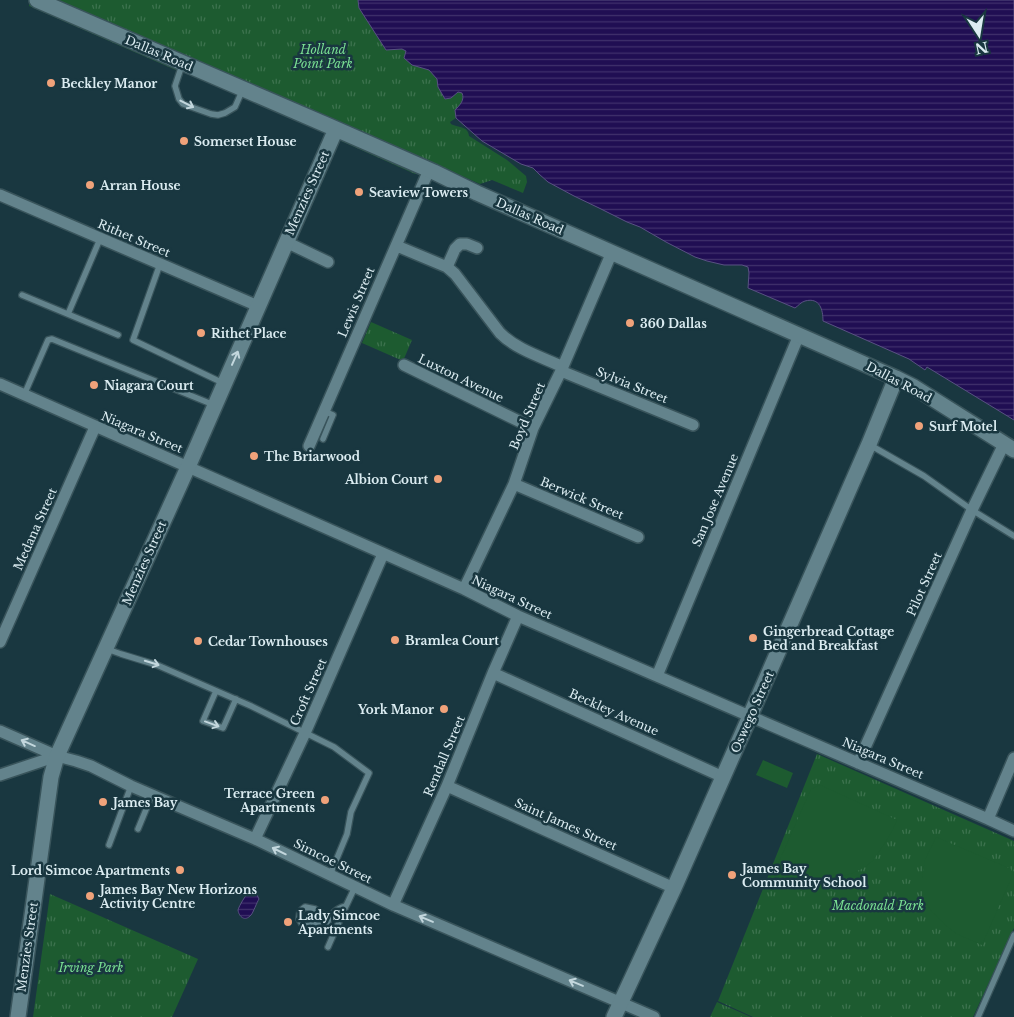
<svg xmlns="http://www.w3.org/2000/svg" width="1014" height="1017" viewBox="0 0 1014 1017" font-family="'Libre Baskerville',serif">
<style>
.grass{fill:url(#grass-dots)}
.park{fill:url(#park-tufts)}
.garden{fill:#1d5b30}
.water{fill:url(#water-rules);stroke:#585182}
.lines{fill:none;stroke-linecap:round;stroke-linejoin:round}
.lane-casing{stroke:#39545b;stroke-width:8}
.street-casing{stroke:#39545b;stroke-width:14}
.secondary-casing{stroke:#39545b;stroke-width:18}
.lane{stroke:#63838c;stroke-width:5.5}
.street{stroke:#63838c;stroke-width:11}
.secondary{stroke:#63838c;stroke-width:15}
.oneway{stroke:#c3d7dd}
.poi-dot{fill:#f0a27a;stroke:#193740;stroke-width:2}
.labels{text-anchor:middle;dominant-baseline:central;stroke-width:5;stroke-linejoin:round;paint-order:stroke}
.park-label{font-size:12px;font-style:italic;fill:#79df92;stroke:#193740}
.street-label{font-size:12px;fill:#dbecf1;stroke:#193740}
.poi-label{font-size:12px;font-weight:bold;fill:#dbecf1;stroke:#193740;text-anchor:start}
</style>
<defs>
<pattern id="grass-dots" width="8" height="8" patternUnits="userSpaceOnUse" patternTransform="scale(1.25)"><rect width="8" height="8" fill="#1d5b30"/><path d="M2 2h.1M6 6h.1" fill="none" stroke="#3d734e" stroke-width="1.8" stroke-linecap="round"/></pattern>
<pattern id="park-tufts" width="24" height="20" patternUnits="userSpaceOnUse" patternTransform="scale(1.25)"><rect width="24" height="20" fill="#1d5b30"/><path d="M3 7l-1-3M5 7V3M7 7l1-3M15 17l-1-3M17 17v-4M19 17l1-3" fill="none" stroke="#3d734e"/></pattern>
<pattern id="water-rules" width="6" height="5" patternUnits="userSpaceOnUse" patternTransform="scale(1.25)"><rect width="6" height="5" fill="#200e53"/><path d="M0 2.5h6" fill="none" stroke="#40316c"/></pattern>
</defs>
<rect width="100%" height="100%" fill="#193740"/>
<path class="grass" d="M29,4L177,67L178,71L29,6Z
M339,138L418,172L415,174L339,140Z"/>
<path class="park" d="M56,0H358L359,8L386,50L402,49L406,51L412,65L429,70L438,79V87L445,99L451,98L458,92L462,93C465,100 460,105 455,110L456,118L450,122L451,124C459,128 468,126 469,136L507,160L526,176L527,182L523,193L492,180L480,184Z
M371,322L412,340L403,361L362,343Z
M817,754L1014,841V928L973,1017H753L718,1001Z
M50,894L198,959L172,1017H33Z
M717,1002L751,1017H710Z"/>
<path class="garden" d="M763,760L793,773L787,788L756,775Z
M820,785L897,820C892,832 886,842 878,853C876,856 874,860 871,862C855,878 823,880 802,877C793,875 785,870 777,866L811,789Z
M936,837L1011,869L1013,874L982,945L957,934L949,928L932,912L922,897V878L925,860Z"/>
<path class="water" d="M358,0H1014V420L927,367L925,370L909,359L823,321C823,310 820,297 805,301C801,302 798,306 795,308L748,288L749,273L748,267L742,265H724L707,261L695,257L666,242L640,227L627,222L599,208L574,196L548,182L539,174L533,168L521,164L482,141L456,118L455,110C460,105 465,100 462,93L458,92L451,98L445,99L438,87L437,79L429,70L412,65L404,58L406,51L402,49L386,50L359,8Z
M250,891L256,893L259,899C257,902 253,913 251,915C245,922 239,917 238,910C239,906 246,894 250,891Z"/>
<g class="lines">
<g class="lane-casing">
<path id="lane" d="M182,65L175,86L179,99L183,104L211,114L218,115L225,113L235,107L243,89
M160,264L133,340L223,383
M22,295L118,335
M68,314L100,239
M24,395L48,340L52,339L214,405
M323,439L333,415L324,411
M870,445L924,476L972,510L1014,536
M107,649L121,654L157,665L251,706L334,747L369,773L351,812L347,834L330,875
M216,691L203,721L223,728L236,699
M138,829L152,795
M109,845L131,786
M305,907L315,909L329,918L317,923L306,926L302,924L299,919L300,911Z
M324,931C328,919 333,909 346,906L355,887
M328,947L346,906
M978,1017L1014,935"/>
</g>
<g class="street-casing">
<path id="street" d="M0,195L258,306
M286,242L328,262
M397,246L447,267L455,274L500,333C517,350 542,357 563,367
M447,267L455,249L460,244H467L477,248
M404,365L533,428
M561,371L693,425
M0,384L464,589L518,616L988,819L1014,831
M309,446L429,170
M514,484L638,537
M464,589L514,484L533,428L561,371L612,252
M0,642L95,427
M493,673L723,777
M657,676L799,335
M0,731L57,756L76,761L91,766L131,786L255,839L393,905L654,1017
M858,763L972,510L1004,444
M0,775L57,756
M447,786L674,888
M988,819L1014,758
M255,839L305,733L383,554
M393,905L447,786L493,673L518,616"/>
</g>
<g class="secondary-casing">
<path id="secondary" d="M37,0L329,126L434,172L477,193L896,378L914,387L1014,450
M18,1017L51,777L57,756L188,467L336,129
M614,1017L674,888L750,716L869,444L896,378"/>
</g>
<use href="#lane" class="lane"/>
<use href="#street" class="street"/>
<use href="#secondary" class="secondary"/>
</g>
<defs><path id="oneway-shaft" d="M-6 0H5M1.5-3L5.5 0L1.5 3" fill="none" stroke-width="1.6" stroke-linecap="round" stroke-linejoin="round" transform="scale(1.25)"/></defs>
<g class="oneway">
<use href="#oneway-shaft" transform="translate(187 104) rotate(27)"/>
<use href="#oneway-shaft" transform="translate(235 358) rotate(-66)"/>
<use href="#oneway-shaft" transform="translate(152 663) rotate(17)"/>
<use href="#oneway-shaft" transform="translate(212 724) rotate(20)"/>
<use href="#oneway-shaft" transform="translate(28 743) rotate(-156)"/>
<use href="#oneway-shaft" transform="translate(279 851) rotate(-154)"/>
<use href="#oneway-shaft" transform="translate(426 919) rotate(-157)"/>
<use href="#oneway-shaft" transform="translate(576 983) rotate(-157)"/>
</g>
<g class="poi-dot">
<circle cx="51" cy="83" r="5"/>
<circle cx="184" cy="141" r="5"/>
<circle cx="90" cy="185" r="5"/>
<circle cx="359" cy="192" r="5"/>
<circle cx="630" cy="323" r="5"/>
<circle cx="201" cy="333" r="5"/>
<circle cx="94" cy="385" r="5"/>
<circle cx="919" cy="426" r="5"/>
<circle cx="254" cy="456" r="5"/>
<circle cx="438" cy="479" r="5"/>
<circle cx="753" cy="638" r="5"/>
<circle cx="395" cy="640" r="5"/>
<circle cx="198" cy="641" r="5"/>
<circle cx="444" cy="709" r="5"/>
<circle cx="325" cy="800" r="5"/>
<circle cx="103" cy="802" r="5"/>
<circle cx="180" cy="870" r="5"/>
<circle cx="732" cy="875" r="5"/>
<circle cx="90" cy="896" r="5"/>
<circle cx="288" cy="922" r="5"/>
</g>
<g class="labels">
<g class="park-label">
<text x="323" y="49">Holland<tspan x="323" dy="14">Point Park</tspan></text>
<text x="878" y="905">Macdonald Park</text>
<text x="91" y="967">Irving Park</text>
</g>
<g class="street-label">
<text transform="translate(159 53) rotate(23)">Dallas Road</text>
<text transform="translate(307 193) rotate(-66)">Menzies Street</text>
<text transform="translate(530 216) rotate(24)">Dallas Road</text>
<text transform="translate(134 238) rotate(23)">Rithet Street</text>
<text transform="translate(356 302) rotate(-67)">Lewis Street</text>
<text transform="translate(461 378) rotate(26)">Luxton Avenue</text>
<text transform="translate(899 382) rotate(28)">Dallas Road</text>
<text transform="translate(632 385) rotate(22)">Sylvia Street</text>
<text transform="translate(527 416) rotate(-67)">Boyd Street</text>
<text transform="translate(142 432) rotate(23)">Niagara Street</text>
<text transform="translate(582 498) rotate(23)">Berwick Street</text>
<text transform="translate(715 500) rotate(-67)">San Jose Avenue</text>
<text transform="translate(35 529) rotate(-66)">Medana Street</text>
<text transform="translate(144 563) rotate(-66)">Menzies Street</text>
<text transform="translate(924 584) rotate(-66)">Pilot Street</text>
<text transform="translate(512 597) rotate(25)">Niagara Street</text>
<text transform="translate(308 692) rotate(-66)">Croft Street</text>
<text transform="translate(614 712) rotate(24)">Beckley Avenue</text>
<text transform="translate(752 712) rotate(-66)">Oswego Street</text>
<text transform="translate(444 756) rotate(-67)">Rendall Street</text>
<text transform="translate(883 758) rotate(23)">Niagara Street</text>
<text transform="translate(566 824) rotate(24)">Saint James Street</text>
<text transform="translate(333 861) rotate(26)">Simcoe Street</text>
<text transform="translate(27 947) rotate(-82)">Menzies Street</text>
</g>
<g class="poi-label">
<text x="61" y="83">Beckley Manor</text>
<text x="194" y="141">Somerset House</text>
<text x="100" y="185">Arran House</text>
<text x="369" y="192">Seaview Towers</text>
<text x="640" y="323">360 Dallas</text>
<text x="211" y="333">Rithet Place</text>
<text x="104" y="385">Niagara Court</text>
<text x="929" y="426">Surf Motel</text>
<text x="264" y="456">The Briarwood</text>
<text x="428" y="479" text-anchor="end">Albion Court</text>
<text x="763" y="631">Gingerbread Cottage<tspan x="763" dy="14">Bed and Breakfast</tspan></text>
<text x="405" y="640">Bramlea Court</text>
<text x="208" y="641">Cedar Townhouses</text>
<text x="434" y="709" text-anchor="end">York Manor</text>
<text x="315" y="793" text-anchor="end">Terrace Green<tspan x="315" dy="14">Apartments</tspan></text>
<text x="113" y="802">James Bay</text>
<text x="742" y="868">James Bay<tspan x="742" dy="14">Community School</tspan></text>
<text x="170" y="870" text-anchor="end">Lord Simcoe Apartments</text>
<text x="100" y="889">James Bay New Horizons<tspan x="100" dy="14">Activity Centre</tspan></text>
<text x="298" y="915">Lady Simcoe<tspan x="298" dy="14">Apartments</tspan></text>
</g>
</g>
<g transform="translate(979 35) rotate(168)" stroke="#193740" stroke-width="4" paint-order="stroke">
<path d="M0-4L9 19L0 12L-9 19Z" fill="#dbecf1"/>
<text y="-8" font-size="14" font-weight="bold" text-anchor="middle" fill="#dbecf1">N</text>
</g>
</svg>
